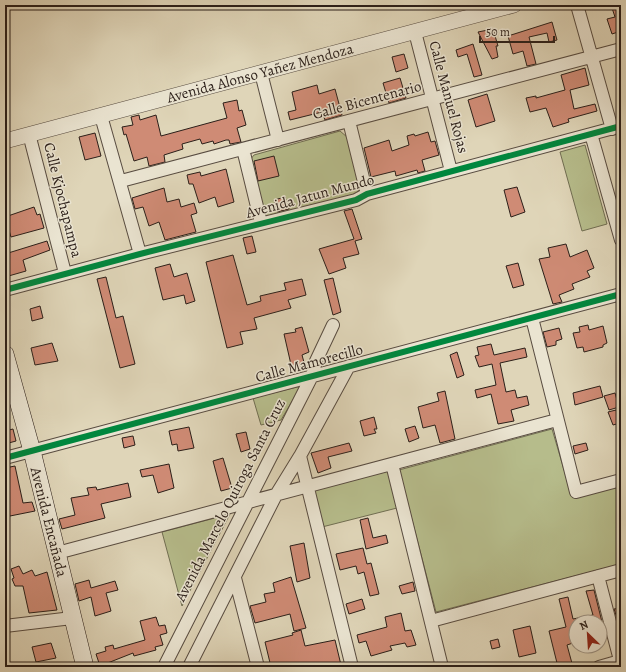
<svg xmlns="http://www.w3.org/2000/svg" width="626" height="672" viewBox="0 0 626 672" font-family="Alegreya,serif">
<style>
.green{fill:#b6bc8b;stroke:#706e52}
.building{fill:#cf8b75;stroke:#2b1f19}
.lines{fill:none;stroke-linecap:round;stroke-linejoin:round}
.minor-casing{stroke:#584c41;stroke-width:14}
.tertiary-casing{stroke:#584c41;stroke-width:16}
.secondary-casing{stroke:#2b1f19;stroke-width:18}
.minor{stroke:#eae4d1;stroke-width:12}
.tertiary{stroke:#eae4d1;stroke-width:15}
.secondary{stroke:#eae4d1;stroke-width:17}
.cycleway-casing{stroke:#eae4d1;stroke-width:8}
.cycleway{stroke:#00873e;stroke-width:6}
.labels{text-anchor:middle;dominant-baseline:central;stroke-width:3;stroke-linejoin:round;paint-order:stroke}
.street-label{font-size:15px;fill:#2b1f19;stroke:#eae4d1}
</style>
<rect width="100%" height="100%" fill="#dfd5b8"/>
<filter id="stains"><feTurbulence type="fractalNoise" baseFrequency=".005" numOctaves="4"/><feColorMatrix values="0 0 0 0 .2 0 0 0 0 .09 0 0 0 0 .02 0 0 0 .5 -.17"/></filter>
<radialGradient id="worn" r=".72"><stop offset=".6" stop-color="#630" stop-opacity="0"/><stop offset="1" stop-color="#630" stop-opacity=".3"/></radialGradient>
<path class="green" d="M340,131L347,137L360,188L355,195L270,217L263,214L250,160L254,155Z
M585,145L607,224L582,231L560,152Z
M301,386L281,420L261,425L253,398Z
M552,429L572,497L621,485V564L436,612L399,470Z
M388,471L397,508L322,527L313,490Z
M230,514L182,606L162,532Z"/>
<path class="building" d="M620,6L621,31L612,34L607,19L615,17L612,8Z
M552,22L557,40L549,42L547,33L529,37L536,64L527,66L523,51L513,54L508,36Z
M493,29L498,46H496L498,57L492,59L478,32Z
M473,44L482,75L474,77L467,54L458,57L456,50Z
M404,54L408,68L396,72L392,57Z
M585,68L589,85L570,90L574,109L595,104L597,111L568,119L569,122L553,127L546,108L530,112L526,98L536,96V98L565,90L561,75Z
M400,78L406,98L389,103L383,83Z
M317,85L319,94L335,89L342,115L325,120L322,112L290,120L288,112L296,110L292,92Z
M487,94L495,121L476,127L468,100Z
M237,100L239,111L242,110L246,125L237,128L241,142L230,144L229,140H226L214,144L213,141L202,144L200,139L182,144L183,149L164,155L165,162L149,166L147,157L134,161L126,134L124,135L122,127L133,125L131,117L139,115L140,120L156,115L161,136L227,118L223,103Z
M428,132L431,142L435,141L439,155L422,160L425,171L418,173L417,170L396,176L395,171L371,177L364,148L389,140L392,151L409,145L407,136L414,134L415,136Z
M95,133L101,156L85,160L79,137Z
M274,156L279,176L258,181L254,161Z
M226,169L234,202L218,207L215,197L199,203L193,184H189L187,175L200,172L201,176Z
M517,187L525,212L511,217L504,190Z
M164,188L167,202L179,199L181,207L194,203L197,213L191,215L196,232L165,240L159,222L149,226L143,207L135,209L132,198Z
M285,197L289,209L277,212L274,200Z
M34,207L37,215L40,214L44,228L11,237L5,217Z
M352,209L362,239L355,241L359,254L343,258L346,268L329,274L319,249L354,239L344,211Z
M252,236L256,252L247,254L243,238Z
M47,241L50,250L23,260L26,271L5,277V254Z
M566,244L570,257L587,250L594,268L587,271L590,277L572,284L574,289L559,295L562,302L553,304L539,259L550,257L548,248Z
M233,255L247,305L261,301L260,296L286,290L284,283L302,279L306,295L288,300L291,308L254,318L257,329L240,332L243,344L227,348L206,262Z
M518,263L524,285L513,288L506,266Z
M170,264L174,277L187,273L195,301L186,304L184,295L163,300L155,268Z
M106,277L116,318L123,316L135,364L120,368L97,279Z
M333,278L341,312L333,315L324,280Z
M40,306L43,318L32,321L30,309Z
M588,325L589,330L603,326L607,343L603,345V347L584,352L583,347L577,348L573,333L580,332L579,327Z
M302,327L309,352L302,355L305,366L292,369L284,334L296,332L295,329Z
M559,328L562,339L556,341V345L547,347L543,332Z
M52,343L58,361L35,365L31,348Z
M491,344L494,355L525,348L527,357L500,363L506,392L515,390L517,398L527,396L529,405L511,410L514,421L498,424L491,394L477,398L475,390L496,385L492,364L479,367L475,356L479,355L477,347Z
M457,352L464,375L457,378L450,355Z
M600,386L603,397L575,405L573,393Z
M445,391L455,439L440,443L435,425L423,428L418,407L439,401L437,393Z
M615,393L619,407L609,410L604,396Z
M616,410L620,423L613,425L608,412Z
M374,417L377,429H374L376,433L364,436L360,421Z
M415,426L419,438L409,442L405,429Z
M189,427L194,448L178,451L177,444L172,445L169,431Z
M13,429L16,441L5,444V431Z
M246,432L250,449L241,452L236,434Z
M133,436L135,445L124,448L122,438Z
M349,443L352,451L328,457L331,468L318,473L311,453Z
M586,443L588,450L575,454L573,446Z
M223,458L232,488L221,491L213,461Z
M169,464L174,488L158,493L153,475L142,477L140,470Z
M15,466L23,503L32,502L35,511L5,517V468Z
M128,483L131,497L101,504L105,518L62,529L59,519L75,515L71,498L89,495L87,488L96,487L97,490Z
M368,518L373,538L386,535L388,543L366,549L360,520Z
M304,543L310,578L297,582L290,546Z
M363,548L367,564L371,563L379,594L370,596L364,572L358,574L356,566L340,570L336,554Z
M19,566L23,574L32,570L35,576L47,572L57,610L29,613L23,586H15L12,579L14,578L11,569Z
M291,577L306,628L294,631L290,614L255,623L250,606L266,602L264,594L275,592L273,583Z
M89,580L91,588L115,581L118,590L106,593L111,611L95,616L91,597L79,601L75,584Z
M413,582L415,591L402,594L399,586Z
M594,590L602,622H576V642L567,645L573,667H558L549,631L566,627L559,599L568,597L573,619L593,615L586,591Z
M362,599L365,609L349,614L346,604Z
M621,608V617L617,618L614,609Z
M401,613L405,631L411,630L416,645L407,647L405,643L390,646L392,650L371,656L366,641L359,643L357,635L387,627L385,617Z
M156,617L159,626L165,625L167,633L160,635L163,645L155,647L156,650L134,656L133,653L100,666L96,654L106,651L105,647L113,645L114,649L145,640L140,621Z
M530,626L536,653L519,657L513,630Z
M301,630L305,646L335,640L341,665L335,667H304L303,663L286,667H271L265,642L293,635L292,633Z
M498,639L500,647L492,649L490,641Z
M51,643L56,658L36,662L32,647Z"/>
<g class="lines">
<g class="minor-casing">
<path id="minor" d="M577,5L612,129
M415,32L451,171
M261,73L278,140
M101,116L140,254
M349,121L367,194
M29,134L65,273
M591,134L621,240
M243,149L261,223
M121,181L621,49
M5,290L140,254L356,200L367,194L621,126
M532,318L576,492L621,480
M300,456L352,667
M5,458L621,294
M392,464L442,667
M57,553L557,420
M598,576L621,664
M235,578L258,667
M431,621L621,570
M5,626L72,618
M164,667L312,376L316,361L333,325
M189,667L276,495L300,456L349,366
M599,667L620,661"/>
</g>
<g class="tertiary-casing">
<path id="tertiary" d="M5,141L514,5"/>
</g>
<g class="secondary-casing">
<path id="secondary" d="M5,354L32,451L85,667"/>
</g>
<use href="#minor" class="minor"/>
<use href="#tertiary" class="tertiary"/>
<use href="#secondary" class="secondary"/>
<g class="cycleway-casing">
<path id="cycleway" d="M5,290L140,254L356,200L367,194L621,126
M5,458L621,294"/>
</g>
<use href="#cycleway" class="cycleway"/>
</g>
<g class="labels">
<g class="street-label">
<text transform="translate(260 73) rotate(-15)">Avenida Alonso Yañez Mendoza</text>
<text transform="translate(449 97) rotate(75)">Calle Manuel Rojas</text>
<text transform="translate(367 100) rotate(-15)">Calle Bicentenario</text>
<text transform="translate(310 196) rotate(-15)">Avenida Jatun Mundo</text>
<text transform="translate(63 200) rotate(76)">Calle Kjochapampa</text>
<text transform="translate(309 363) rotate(-15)">Calle Mamorecillo</text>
<text transform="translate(230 500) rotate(-63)">Avenida Marcelo Quiroga Santa Cruz</text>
<text transform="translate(49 522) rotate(76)">Avenida Encañada</text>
</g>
</g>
<rect width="626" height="672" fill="none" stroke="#dfd5b8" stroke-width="20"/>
<rect x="6" y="6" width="614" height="660" fill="none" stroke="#2b1f19" stroke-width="2"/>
<rect x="10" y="10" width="606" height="652" fill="none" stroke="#2b1f19"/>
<g transform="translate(588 634) rotate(335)"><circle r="19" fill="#eae4d1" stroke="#9e9587"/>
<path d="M0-3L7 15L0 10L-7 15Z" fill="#8f2418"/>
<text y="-6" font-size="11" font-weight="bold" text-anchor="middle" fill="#2b1f19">N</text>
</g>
<path d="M480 36v6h74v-6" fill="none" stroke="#2b1f19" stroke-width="2"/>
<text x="486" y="36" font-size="12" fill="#2b1f19" stroke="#eae4d1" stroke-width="3" paint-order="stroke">50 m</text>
<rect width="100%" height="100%" filter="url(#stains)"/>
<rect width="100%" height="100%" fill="url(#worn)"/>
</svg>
